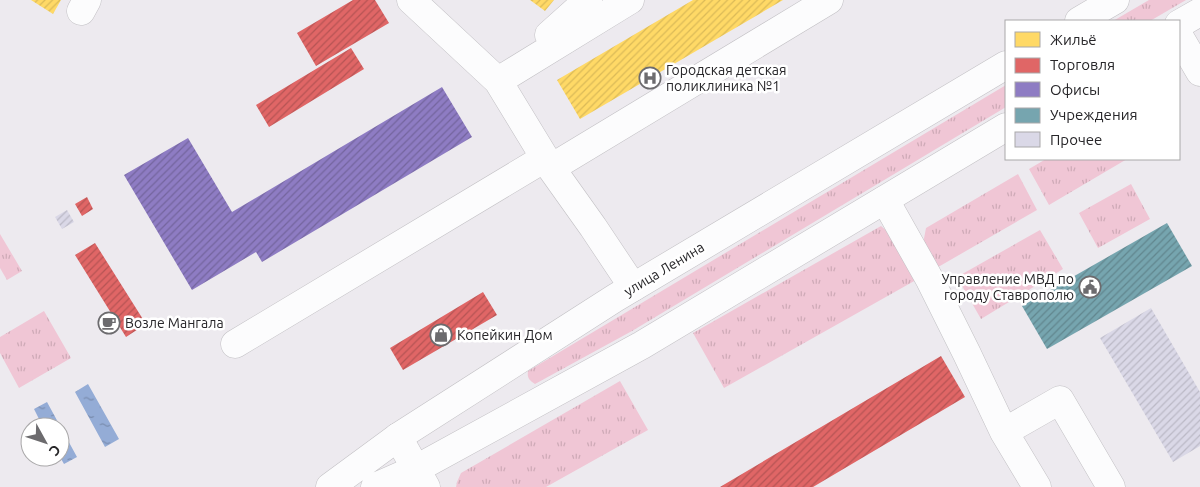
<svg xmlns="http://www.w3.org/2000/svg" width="1200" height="487" viewBox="0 0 1200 487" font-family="Ubuntu,sans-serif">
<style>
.grass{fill:url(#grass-tufts)}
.water{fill:url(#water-ripples)}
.homes{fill:url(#homes-hatch)}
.shops{fill:url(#shops-hatch)}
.offices{fill:url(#offices-hatch)}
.public{fill:url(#public-hatch)}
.building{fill:url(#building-hatch)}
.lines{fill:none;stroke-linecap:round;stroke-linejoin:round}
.minor-casing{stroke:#c2c0c4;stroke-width:29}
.major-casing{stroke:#c2c0c4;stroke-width:29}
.minor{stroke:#fcfcfd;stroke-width:28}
.major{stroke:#fcfcfd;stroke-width:28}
.labels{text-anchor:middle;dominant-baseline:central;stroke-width:5;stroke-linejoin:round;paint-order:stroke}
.poi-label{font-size:14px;fill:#272629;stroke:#fff;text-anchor:start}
.street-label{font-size:14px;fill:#272629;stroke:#fff}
</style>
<defs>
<pattern id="grass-tufts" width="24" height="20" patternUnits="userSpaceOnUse" patternTransform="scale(1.25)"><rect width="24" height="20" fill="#f0c6d5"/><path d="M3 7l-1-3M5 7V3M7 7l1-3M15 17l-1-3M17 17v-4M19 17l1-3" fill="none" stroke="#ceaab7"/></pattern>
<pattern id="water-ripples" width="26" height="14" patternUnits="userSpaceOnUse" patternTransform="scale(1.25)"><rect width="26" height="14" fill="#94acd6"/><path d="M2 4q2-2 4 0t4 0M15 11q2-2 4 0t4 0" fill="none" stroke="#798cae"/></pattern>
<pattern id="homes-hatch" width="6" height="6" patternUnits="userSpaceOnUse" patternTransform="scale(1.25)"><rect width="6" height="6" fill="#ffd966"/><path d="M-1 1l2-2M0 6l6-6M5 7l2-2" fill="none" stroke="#dbba58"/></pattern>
<pattern id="shops-hatch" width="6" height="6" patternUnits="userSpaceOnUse" patternTransform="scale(1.25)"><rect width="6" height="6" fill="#e06666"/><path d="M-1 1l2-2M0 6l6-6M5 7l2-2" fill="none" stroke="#b65454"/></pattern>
<pattern id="offices-hatch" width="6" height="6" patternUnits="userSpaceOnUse" patternTransform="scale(1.25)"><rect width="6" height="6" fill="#8e7cc3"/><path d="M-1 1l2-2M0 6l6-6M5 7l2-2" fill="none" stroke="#74659e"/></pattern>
<pattern id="public-hatch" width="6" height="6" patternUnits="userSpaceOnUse" patternTransform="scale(1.25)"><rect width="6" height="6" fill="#76a5af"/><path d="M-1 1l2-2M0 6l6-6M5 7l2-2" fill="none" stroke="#61868e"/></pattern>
<pattern id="building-hatch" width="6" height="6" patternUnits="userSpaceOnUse" patternTransform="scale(1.25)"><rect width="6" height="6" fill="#dad8e7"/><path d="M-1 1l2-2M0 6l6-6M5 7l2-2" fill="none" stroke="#bbb9c6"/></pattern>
</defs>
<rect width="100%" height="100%" fill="#edeaef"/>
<path class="grass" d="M1149,0H1186L1150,21H1113Z
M1006,85V107L632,331L535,384C529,380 527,378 528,371Z
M1046,159H1127L1049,205L1029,169Z
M1018,174L1037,210L933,270L922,249L926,228Z
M1131,184L1150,219L1098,248L1079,213Z
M881,226L888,232L916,280L724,388L693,333Z
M1040,230L1063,269L981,319L957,277Z
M0,234L22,271L7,280L0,268Z
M44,311L71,358L19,388L0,353V337Z
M620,381L648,430L546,487H456L457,482L461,473Z"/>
<path class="water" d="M88,384L119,439L105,447L75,392Z
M47,402L77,457L64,464L60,457V427H43L34,409Z"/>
<path class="homes" d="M31,0H61L53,14Z
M530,0H554L545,11Z
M693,0H783L580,119L557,80Z"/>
<path class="shops" d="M353,0H375L389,23L316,66L297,33Z
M351,48L364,69L269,127L256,105Z
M87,197L93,209L82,216L75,204Z
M95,243L146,324L126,337L75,255Z
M483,292L497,315L403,370L390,348Z
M941,356L965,397L813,487H720Z"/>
<path class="offices" d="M442,87L472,137L262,262L256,252L192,290L124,175L188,138L232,212Z"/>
<path class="public" d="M1167,223L1192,266L1047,349L1022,306Z"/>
<path class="building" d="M67,210L74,222L62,229L55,217Z
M1151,308L1200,392V446L1173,462L1100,338Z"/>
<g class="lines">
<g class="minor-casing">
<path id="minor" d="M411,0L498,81L551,168L593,227L633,287
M81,11L87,0
M549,35L588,0
M1179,36L1200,72
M498,81L630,0
M551,168L829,0
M885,200L930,280L967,354L1004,432L1037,487
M235,344L545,158
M1004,432L1060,400L1111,487
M398,437L426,487"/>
</g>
<g class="major-casing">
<path id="major" d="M1079,21L1115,0
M1179,24L1200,12
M330,487L398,437L615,298L1006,65
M375,487L416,469L642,345L1006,127"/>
</g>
<use href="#minor" class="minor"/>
<use href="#major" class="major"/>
</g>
<defs>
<g id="hospital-ring" transform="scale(1.125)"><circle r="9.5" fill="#fff" stroke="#6c6b6e" stroke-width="1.5"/><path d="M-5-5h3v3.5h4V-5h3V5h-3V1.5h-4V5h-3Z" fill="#6c6b6e"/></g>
<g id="civic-ring" transform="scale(1.125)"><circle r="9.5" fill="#fff" stroke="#6c6b6e" stroke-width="1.5"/><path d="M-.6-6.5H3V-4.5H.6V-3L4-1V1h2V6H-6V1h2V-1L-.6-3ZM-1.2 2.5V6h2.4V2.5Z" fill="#6c6b6e"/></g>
<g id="cafe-ring" transform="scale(1.125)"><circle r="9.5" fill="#fff" stroke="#6c6b6e" stroke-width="1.5"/><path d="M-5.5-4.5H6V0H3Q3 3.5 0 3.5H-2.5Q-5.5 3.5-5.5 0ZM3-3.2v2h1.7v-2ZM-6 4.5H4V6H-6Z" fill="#6c6b6e"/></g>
<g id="shop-ring" transform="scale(1.125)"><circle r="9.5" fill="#fff" stroke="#6c6b6e" stroke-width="1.5"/><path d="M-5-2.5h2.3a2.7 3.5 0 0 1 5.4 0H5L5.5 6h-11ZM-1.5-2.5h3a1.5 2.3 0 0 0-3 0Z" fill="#6c6b6e"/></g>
</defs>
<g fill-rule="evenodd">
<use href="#hospital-ring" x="650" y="78"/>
<use href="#civic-ring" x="1090" y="287"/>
<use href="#cafe-ring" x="109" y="323"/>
<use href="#shop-ring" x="441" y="335"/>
</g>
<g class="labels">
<g class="poi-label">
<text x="666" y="70">Городская детская<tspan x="666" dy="16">поликлиника №1</tspan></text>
<text x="1074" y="279" text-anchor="end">Управление МВД по<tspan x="1074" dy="16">городу Ставрополю</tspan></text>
<text x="125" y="323">Возле Мангала</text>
<text x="457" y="335">Копейкин Дом</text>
</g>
<g class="street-label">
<text transform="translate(664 269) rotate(-31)">улица Ленина</text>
</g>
</g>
<rect x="1005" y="20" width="175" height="140" fill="#ffffff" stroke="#a9a8a9"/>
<rect x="1015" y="32" width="25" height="15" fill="#ffd966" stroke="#a9a8a9"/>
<text x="1050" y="45" font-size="15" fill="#272629">Жильё</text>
<rect x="1015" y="58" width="25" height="15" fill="#e06666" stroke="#a9a8a9"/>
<text x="1050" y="70" font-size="15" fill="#272629">Торговля</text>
<rect x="1015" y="82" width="25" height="15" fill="#8e7cc3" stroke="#a9a8a9"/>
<text x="1050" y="95" font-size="15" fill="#272629">Офисы</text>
<rect x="1015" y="108" width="25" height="15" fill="#76a5af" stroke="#a9a8a9"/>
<text x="1050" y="120" font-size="15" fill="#272629">Учреждения</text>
<rect x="1015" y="132" width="25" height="15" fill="#dad8e7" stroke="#a9a8a9"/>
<text x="1050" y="145" font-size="15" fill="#272629">Прочее</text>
<g transform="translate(45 442) rotate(130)"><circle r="24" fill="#ffffff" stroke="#a9a8a9"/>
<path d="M0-4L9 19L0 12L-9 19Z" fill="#6c6b6e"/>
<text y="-8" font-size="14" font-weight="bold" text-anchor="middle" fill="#272629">С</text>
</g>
</svg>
